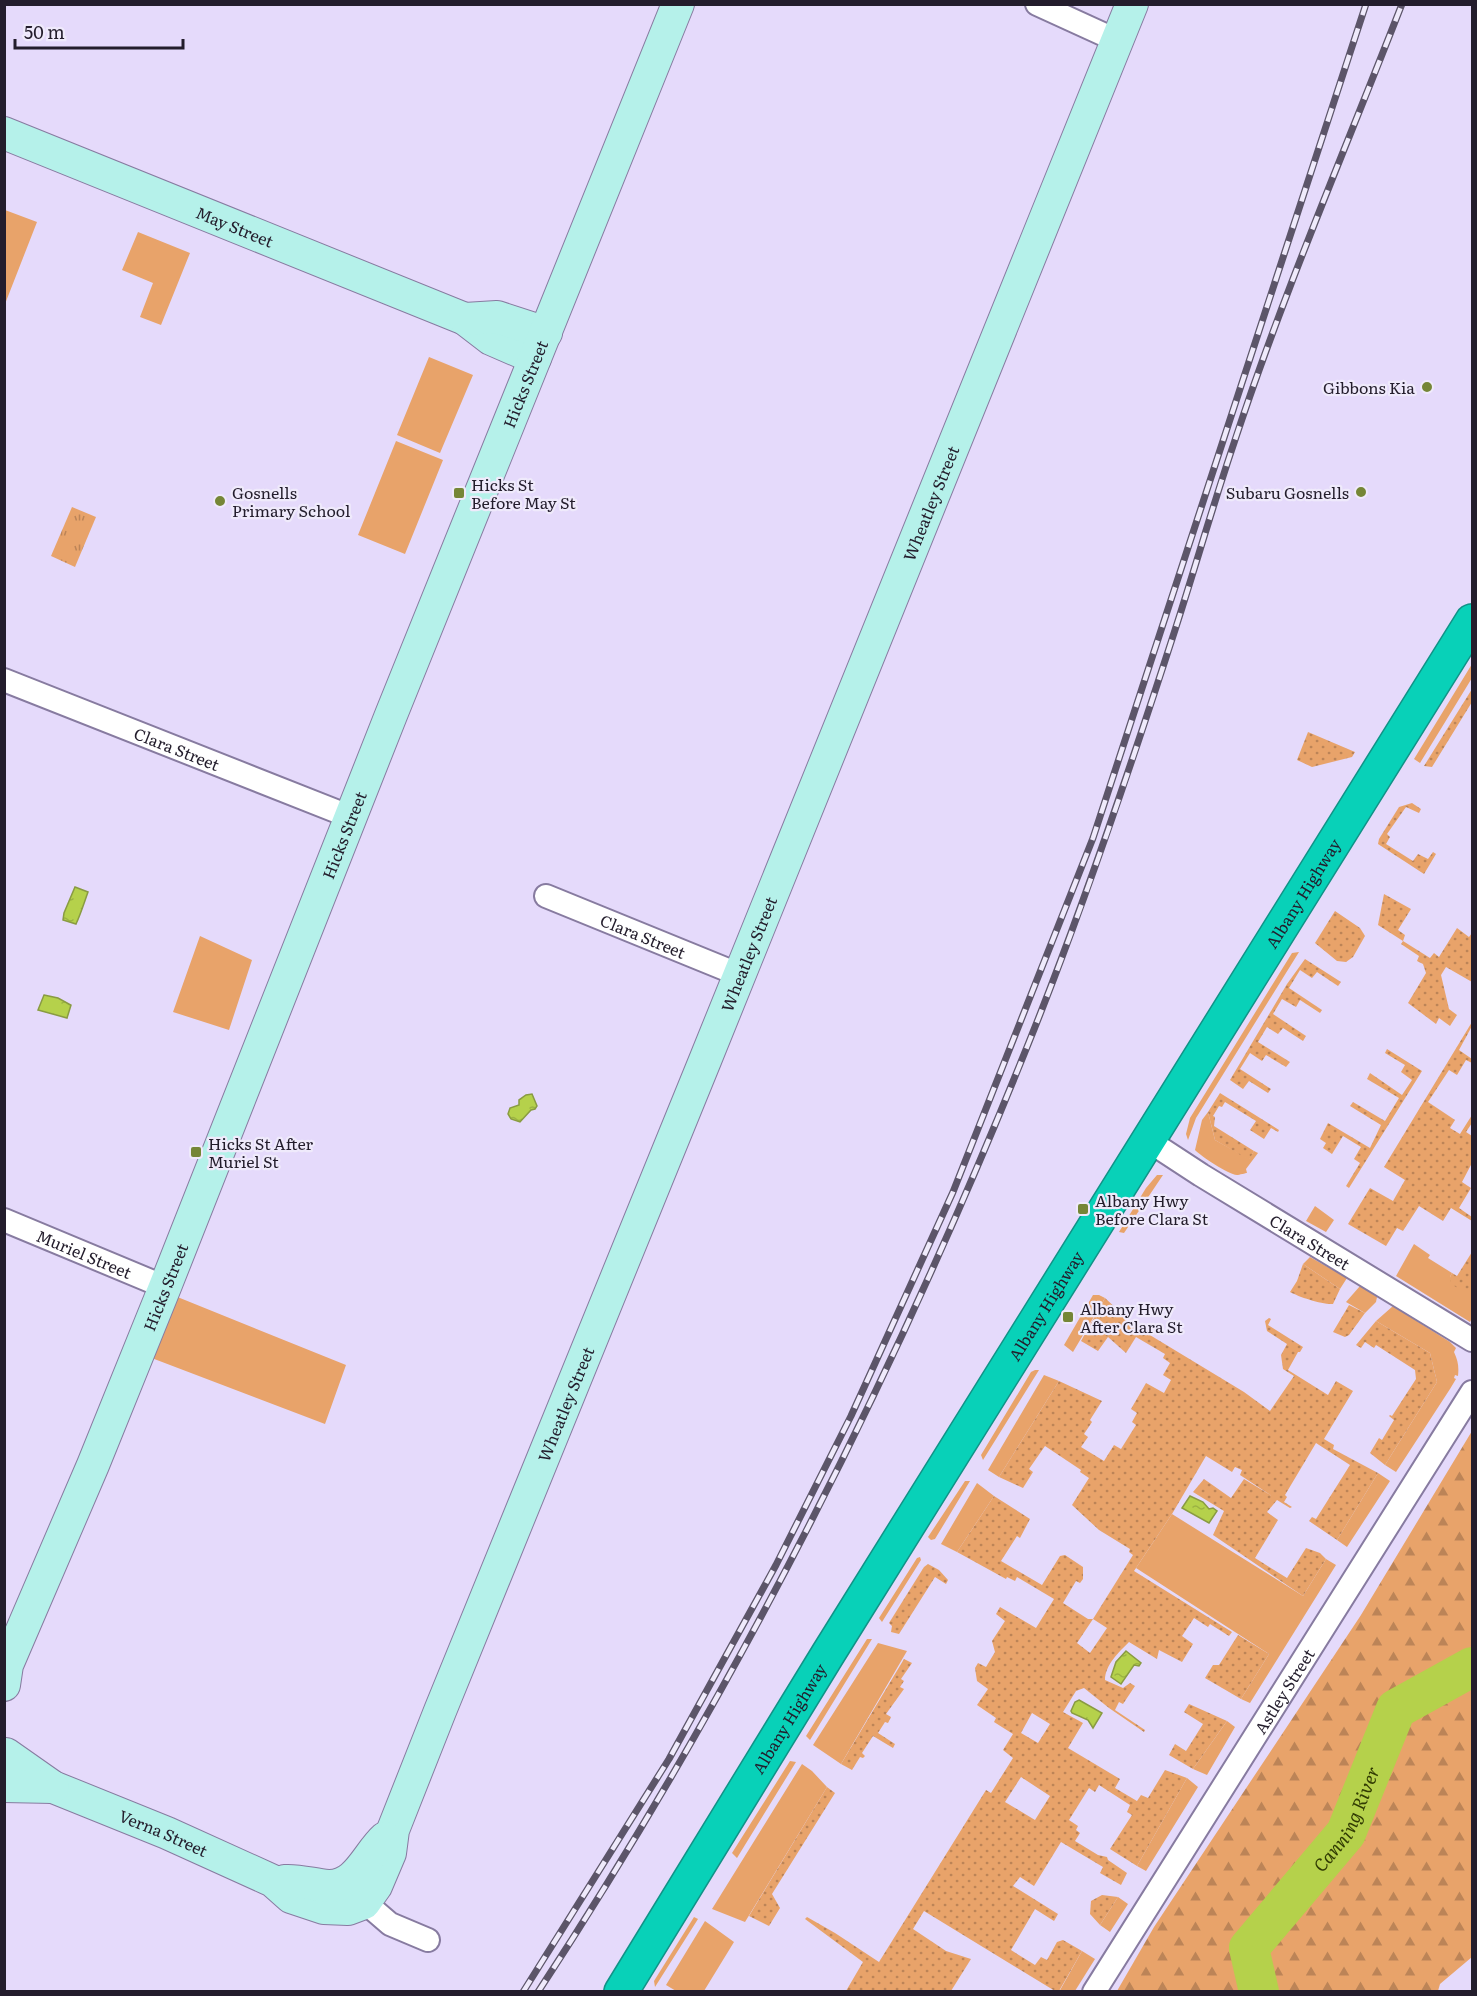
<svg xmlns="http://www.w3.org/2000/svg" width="1477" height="1996" viewBox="0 0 1477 1996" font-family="Literata,serif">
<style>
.grass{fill:#e8a36a}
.forest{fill:url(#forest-firs)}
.park{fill:url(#park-tufts)}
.garden{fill:url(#garden-dots);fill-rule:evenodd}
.water{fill:url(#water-ripples);stroke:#899b42;stroke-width:1.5}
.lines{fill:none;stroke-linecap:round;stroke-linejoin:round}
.river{stroke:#b5d14b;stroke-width:40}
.street-casing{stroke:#877ba0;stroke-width:26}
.secondary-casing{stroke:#877ba0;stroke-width:34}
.highway-casing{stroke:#119287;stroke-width:36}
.street{stroke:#fff;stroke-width:22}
.secondary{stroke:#b5f1ea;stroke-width:32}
.highway{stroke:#08d1b8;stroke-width:33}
.rail-casing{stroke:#5c5569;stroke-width:7}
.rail{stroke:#efeafb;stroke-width:4.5;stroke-dasharray:14;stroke-linecap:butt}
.poi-dot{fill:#758636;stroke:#efeafb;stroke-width:2}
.labels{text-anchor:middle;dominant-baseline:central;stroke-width:4.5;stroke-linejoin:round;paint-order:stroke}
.street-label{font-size:16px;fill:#231d2c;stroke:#efeafb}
.poi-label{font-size:16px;fill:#231d2c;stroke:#efeafb;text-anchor:start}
.water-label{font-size:18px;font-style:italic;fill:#313b03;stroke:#efeafb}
</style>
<defs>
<pattern id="forest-firs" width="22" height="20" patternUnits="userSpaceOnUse" patternTransform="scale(1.5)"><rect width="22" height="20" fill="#e8a36a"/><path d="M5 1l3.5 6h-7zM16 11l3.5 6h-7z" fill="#bc8457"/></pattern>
<pattern id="park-tufts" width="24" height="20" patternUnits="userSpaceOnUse" patternTransform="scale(1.5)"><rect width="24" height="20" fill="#e8a36a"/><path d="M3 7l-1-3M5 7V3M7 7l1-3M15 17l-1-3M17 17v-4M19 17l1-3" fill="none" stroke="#bc8457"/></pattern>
<pattern id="garden-dots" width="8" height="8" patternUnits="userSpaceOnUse" patternTransform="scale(1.5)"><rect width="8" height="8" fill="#e8a36a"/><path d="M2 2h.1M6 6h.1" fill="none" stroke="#bc8457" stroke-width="1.8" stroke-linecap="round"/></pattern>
<pattern id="water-ripples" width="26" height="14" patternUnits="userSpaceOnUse" patternTransform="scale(1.5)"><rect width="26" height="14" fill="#b5d14b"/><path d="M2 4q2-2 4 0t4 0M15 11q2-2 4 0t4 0" fill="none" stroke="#9bb342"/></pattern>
</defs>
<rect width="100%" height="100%" fill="#e5dafb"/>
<path class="grass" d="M5,210L37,222L5,304Z
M138,232L190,253L161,325L140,317L153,283L122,270Z
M429,357L473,375L440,453L397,435Z
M396,441L443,460L405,554L358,535Z
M1472,664V678L1420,763L1414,759Z
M200,936L252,960L229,1030L173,1012Z
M1299,952L1196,1118L1188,1140L1186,1134L1190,1118L1292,953Z
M1208,1112L1215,1140L1249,1159L1254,1151L1258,1153L1246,1169L1247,1173C1246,1173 1239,1175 1237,1175C1228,1174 1202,1157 1195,1150L1202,1120Z
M1157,1175H1163L1124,1233L1119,1232L1146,1188Z
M1315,1206L1334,1220L1326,1232L1306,1221Z
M1414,1244L1430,1255L1428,1258L1452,1273L1450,1277L1472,1296V1318L1470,1322L1396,1276Z
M1310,1257L1347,1278L1340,1289L1303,1264Z
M1360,1286L1377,1297L1376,1302L1365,1313L1346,1302Z
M1093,1295H1099L1105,1298L1073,1352L1064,1345Z
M175,1296L346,1365L325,1424L149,1357Z
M1393,1306L1450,1342L1456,1348L1454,1352C1458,1361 1459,1366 1458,1376L1455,1375L1454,1378L1456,1379L1450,1389L1396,1472L1385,1465L1437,1382L1430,1353L1376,1321Z
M1035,1370H1039L983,1460L981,1455L1031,1372Z
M1044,1375L1059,1381L999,1477L988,1470Z
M1378,1473L1390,1481L1347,1547L1337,1540Z
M965,1481H970L935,1539L931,1540L928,1537Z
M977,1483L994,1496L957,1552L941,1544Z
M1172,1514L1303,1596L1326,1559L1336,1565L1250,1703L1241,1699L1269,1654L1136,1568Z
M920,1557L921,1560L882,1622L879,1618L917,1558Z
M867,1639H872L810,1740L806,1736Z
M878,1643L907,1651L841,1764L813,1745Z
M1227,1721L1235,1727L1207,1775L1193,1769Z
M790,1761L796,1762L737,1858L732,1853Z
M802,1764L812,1771L827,1787L745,1922L712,1909Z
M1187,1778L1198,1787L1146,1871L1137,1866Z
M1118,1897L1128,1904L1110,1932L1100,1925Z
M694,1917L698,1919L655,1987L654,1981Z
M705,1921L734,1942L704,1991H676L666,1985Z
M1082,1951L1095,1959L1075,1991L1059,1992Z"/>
<path class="forest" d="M1472,1431V1957L1440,1984L1438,1991H1117L1154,1927L1361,1615Z"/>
<path class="park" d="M72,507L96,517L75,567L51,556Z"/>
<path class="garden" d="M1472,689V702L1432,767L1424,766Z
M1308,732L1355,752L1352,757L1312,767L1297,760Z
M1412,803L1421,809L1419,813L1406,807L1387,834L1390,837L1386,844L1413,861L1418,854L1428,859L1433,852L1436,854L1424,874L1378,844L1379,839L1399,807Z
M1384,894L1411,909L1398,930L1405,935L1403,941L1430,958L1434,953L1439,957L1457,928L1469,937L1472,933V982L1446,967L1441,975L1449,1009L1457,1015L1450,1026L1439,1018L1436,1024L1408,1003L1426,973L1423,964L1417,961L1419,956L1401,944L1403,941L1378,925Z
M1335,911L1360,928L1365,936L1353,957L1346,962L1337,961L1315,943Z
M1305,959L1341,982L1338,986L1317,972L1312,978L1300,970L1289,988L1322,1010L1320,1013L1300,1000L1296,1007L1282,999L1273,1014L1306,1036L1303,1041L1283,1028L1278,1034L1267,1027L1258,1042L1290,1062L1286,1067L1266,1055L1262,1061L1250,1053L1240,1069L1271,1089L1268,1093L1249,1081L1243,1089L1230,1080L1287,984Z
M1472,1022V1026L1459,1050L1472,1059V1063L1466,1060L1457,1075L1449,1070L1428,1102L1455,1120L1450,1128L1460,1134L1472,1115V1123L1466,1132L1472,1136V1163L1462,1182L1471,1188L1459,1208L1472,1217V1221L1451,1208L1443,1221L1419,1206L1403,1231L1397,1228L1386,1246L1348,1224L1370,1188L1393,1201L1405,1180L1384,1167Z
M1387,1049L1422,1071L1349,1188L1346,1186L1360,1163L1354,1159L1361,1147L1343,1136L1332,1154L1323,1148L1326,1143L1320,1139L1328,1123L1370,1148L1381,1125L1350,1106L1353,1102L1385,1121L1399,1098L1367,1079L1370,1073L1402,1095L1412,1080L1401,1072L1405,1065L1385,1053Z
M1220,1093L1279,1130L1278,1132L1271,1128L1264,1139L1250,1130L1256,1121L1225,1102L1222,1107L1219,1106L1213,1116L1215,1117L1214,1126L1254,1151L1249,1160L1215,1140L1208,1112Z
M1472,1252V1296H1471L1451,1284L1450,1277L1452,1273L1457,1276Z
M1303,1264L1340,1289L1333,1304C1323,1305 1299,1297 1290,1292L1297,1281Z
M1105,1298L1135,1326L1244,1392L1270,1411L1294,1376L1283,1369L1281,1355L1287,1344L1267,1331L1265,1321L1269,1318L1271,1319L1268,1325L1303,1347L1300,1352H1298L1288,1370L1328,1395L1336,1381L1353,1391L1324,1439L1334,1445L1333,1449L1378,1473L1337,1540L1309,1521L1312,1517L1316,1519L1350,1465L1316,1443L1285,1495L1287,1497L1284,1502L1292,1507L1290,1508L1277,1500L1267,1512L1278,1520L1255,1558L1287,1578L1306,1548L1320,1553L1326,1559L1303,1596L1213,1535L1224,1511L1193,1492L1204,1479L1231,1498L1244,1479L1272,1496L1240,1475L1242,1470L1235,1467L1232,1472L1206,1456L1172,1514L1134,1571L1232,1632L1229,1636L1210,1624L1208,1627L1194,1618L1182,1636L1193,1644L1182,1662L1159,1650L1157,1659L1129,1642C1119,1652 1105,1665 1105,1680L1123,1688L1130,1683L1135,1686L1123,1704L1119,1702L1115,1710L1145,1730L1144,1732L1109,1708L1084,1688L1076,1691L1063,1712L1083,1723L1068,1748L1120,1779L1115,1788L1137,1801L1141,1795L1148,1798L1165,1770L1187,1778L1137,1866L1110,1849L1132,1815L1127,1812L1130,1805L1099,1785L1095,1792L1089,1788L1069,1820L1078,1826L1076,1830L1080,1833L1075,1841L1098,1855L1107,1857L1108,1860L1127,1873L1121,1885L1100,1873L1103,1867L1061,1842L1034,1886L1020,1877L1013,1886L1058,1914L1054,1921L1035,1909L1011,1950L1035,1965L1041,1957L1047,1960L1057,1942L1063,1940L1082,1951L1059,1991H1055L924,1911L913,1929L946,1951L971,1959L951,1991H846L863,1962L805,1919L807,1917L835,1933L879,1962L986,1790L991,1793L1013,1758L1003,1750L1013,1734L994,1722L996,1718L977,1705L988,1689L977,1681L975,1668L978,1663L986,1667L995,1652L992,1641L1005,1621L996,1614L1000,1607L1036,1628L1054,1599L1017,1577L1015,1581L1007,1577L1006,1579L957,1552L994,1496L1030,1519L1020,1538L1017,1536L1001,1561L1042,1585L1060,1556L1065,1555L1083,1567V1579L1080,1583L1076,1581L1063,1603L1088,1619H1093L1133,1555L1129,1552L1130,1549L1099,1530L1072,1505L1089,1478L1080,1472L1081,1470L1045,1446L1029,1469L1033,1472L1023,1488L999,1477L1059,1381L1102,1401L1090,1420L1092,1422L1084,1434L1088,1437L1081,1447L1104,1461L1114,1445L1121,1449L1136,1425L1132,1422L1137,1413L1131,1409L1146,1383L1164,1393L1171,1380L1163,1375L1170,1363L1163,1358L1165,1354L1136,1337L1126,1353L1108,1337L1098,1351L1081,1341ZM1093,1619L1107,1628L1090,1653L1077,1643ZM1032,1713L1050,1724L1038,1743L1021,1733ZM1021,1777L1050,1796L1035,1820L1005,1802Z
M1349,1305L1365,1313L1349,1335L1345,1337L1333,1332Z
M1376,1321L1430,1353L1437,1382L1385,1465L1370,1453L1379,1438L1382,1440L1394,1420L1389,1416L1390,1415L1392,1416L1416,1379L1415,1370L1376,1345L1374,1348L1365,1342L1361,1348L1356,1345Z
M928,1564L939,1570L948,1580L946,1584L935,1577L899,1634L891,1632L892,1626L889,1623L924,1567Z
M1238,1635L1269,1654L1241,1699L1205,1678L1213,1665H1219Z
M904,1659L912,1663L901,1679L904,1681L900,1687L904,1689L886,1714L891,1717L888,1723L885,1722L878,1733L895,1744L893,1748L873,1736L862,1753L865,1756L863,1758L860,1757L852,1770L841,1764Z
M1189,1704L1227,1721L1193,1769L1169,1755L1175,1744L1186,1751L1203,1724L1184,1712Z
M827,1787L835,1793L772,1894L780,1908L769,1926L749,1916Z
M1102,1895L1118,1897L1100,1925L1090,1914L1091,1901Z"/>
<path class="water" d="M75,887L88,892C84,903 81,913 76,924L63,920L64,913Z
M44,995L58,998L71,1005L67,1018L38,1010Z
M532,1094L537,1106L535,1109L531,1110L520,1122L511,1119L508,1114L510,1108L519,1105V1100L526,1095Z
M1190,1496L1203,1502L1209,1509L1213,1508L1217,1511L1209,1523L1182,1508Z
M1126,1651L1141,1663L1139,1666L1134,1665L1121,1684L1111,1677L1116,1662Z
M1079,1700L1102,1713L1093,1728L1088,1720L1072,1713L1071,1711L1075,1702Z"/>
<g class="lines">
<path class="river" id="s1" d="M1259,1992L1249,1948L1346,1833L1396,1709L1472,1667"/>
<g class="street-casing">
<g id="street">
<path d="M1037,4L1118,41"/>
<path id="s2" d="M4,680L351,817"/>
<path id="s3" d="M546,896L740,975"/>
<path id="s4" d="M1149,1141L1201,1175L1472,1340"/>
<path id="s5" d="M4,1220L165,1287"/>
<path d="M354,1893L390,1924L428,1940"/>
<path id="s6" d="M1094,1992L1472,1392"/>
</g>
</g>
<g class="secondary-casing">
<g id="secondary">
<path id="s7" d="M4,133L465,319L491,339L535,358"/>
<path d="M465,319L497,317L546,333"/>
<path id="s8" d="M4,1685L7,1665L93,1465L165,1287L391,715L678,4"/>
<path id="s9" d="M6,1754L53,1787L167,1833L273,1881L291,1897L324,1908L348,1909L364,1903L376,1886L390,1853L393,1830L440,1711L706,1058L1132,4"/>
<path d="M4,1786L53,1787"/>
<path d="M285,1881C300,1880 314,1885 328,1886C357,1887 367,1854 385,1838"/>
</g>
</g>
<g class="highway-casing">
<g id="highway">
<path id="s10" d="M621,1992L828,1654L1472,621"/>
</g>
</g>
<use href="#street" class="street"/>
<use href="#secondary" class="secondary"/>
<use href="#highway" class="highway"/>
<g class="rail-casing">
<path id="rail" d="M523,1992L669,1759L776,1565L851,1416L953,1192L1093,838L1366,4
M538,1992C734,1693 896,1373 1029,1042C1083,908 1130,769 1175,630C1195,568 1213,505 1234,443C1283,294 1345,150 1402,4"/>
</g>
<use href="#rail" class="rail"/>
</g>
<g class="poi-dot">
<circle cx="1427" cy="387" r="6"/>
<circle cx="1361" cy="492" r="6"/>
<rect x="453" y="487" width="12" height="12" rx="3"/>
<circle cx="220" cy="501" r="6"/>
<rect x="190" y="1146" width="12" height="12" rx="3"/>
<rect x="1077" y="1203" width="12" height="12" rx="3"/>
<rect x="1062" y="1311" width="12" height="12" rx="3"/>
</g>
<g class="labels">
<g class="street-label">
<text stroke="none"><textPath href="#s7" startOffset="249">May Street</textPath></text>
<text stroke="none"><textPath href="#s8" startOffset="1402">Hicks Street</textPath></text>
<text stroke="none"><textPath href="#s9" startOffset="1908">Wheatley Street</textPath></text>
<text stroke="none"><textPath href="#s2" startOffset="186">Clara Street</textPath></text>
<text stroke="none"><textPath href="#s8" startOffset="916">Hicks Street</textPath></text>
<text stroke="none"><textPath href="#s10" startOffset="1293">Albany Highway</textPath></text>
<text stroke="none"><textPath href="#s3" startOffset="105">Clara Street</textPath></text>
<text stroke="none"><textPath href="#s9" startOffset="1422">Wheatley Street</textPath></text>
<text stroke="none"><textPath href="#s4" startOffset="190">Clara Street</textPath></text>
<text stroke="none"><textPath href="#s5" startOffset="87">Muriel Street</textPath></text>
<text stroke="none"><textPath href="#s8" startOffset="430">Hicks Street</textPath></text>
<text stroke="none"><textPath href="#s10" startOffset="807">Albany Highway</textPath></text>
<text stroke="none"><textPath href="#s9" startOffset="936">Wheatley Street</textPath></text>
<text stroke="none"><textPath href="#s6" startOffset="356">Astley Street</textPath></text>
<text stroke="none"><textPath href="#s10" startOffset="321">Albany Highway</textPath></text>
<text stroke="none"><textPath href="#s9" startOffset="177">Verna Street</textPath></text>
</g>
<g class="poi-label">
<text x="1415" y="387" text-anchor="end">Gibbons Kia</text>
<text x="471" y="484">Hicks St<tspan x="471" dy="18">Before May St</tspan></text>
<text x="232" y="492">Gosnells<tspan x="232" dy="18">Primary School</tspan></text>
<text x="1349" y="492" text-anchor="end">Subaru Gosnells</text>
<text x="208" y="1143">Hicks St After<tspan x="208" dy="18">Muriel St</tspan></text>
<text x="1095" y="1200">Albany Hwy<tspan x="1095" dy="18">Before Clara St</tspan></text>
<text x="1080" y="1308">Albany Hwy<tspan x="1080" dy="18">After Clara St</tspan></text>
</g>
<g class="water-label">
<text stroke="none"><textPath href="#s1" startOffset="208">Canning River</textPath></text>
</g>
</g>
<rect width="1477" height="1996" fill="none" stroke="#231d2c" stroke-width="12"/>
<path d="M15 39v9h168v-9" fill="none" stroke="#231d2c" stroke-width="3"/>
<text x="24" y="39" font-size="18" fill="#231d2c" stroke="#efeafb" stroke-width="4.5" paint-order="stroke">50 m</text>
</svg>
